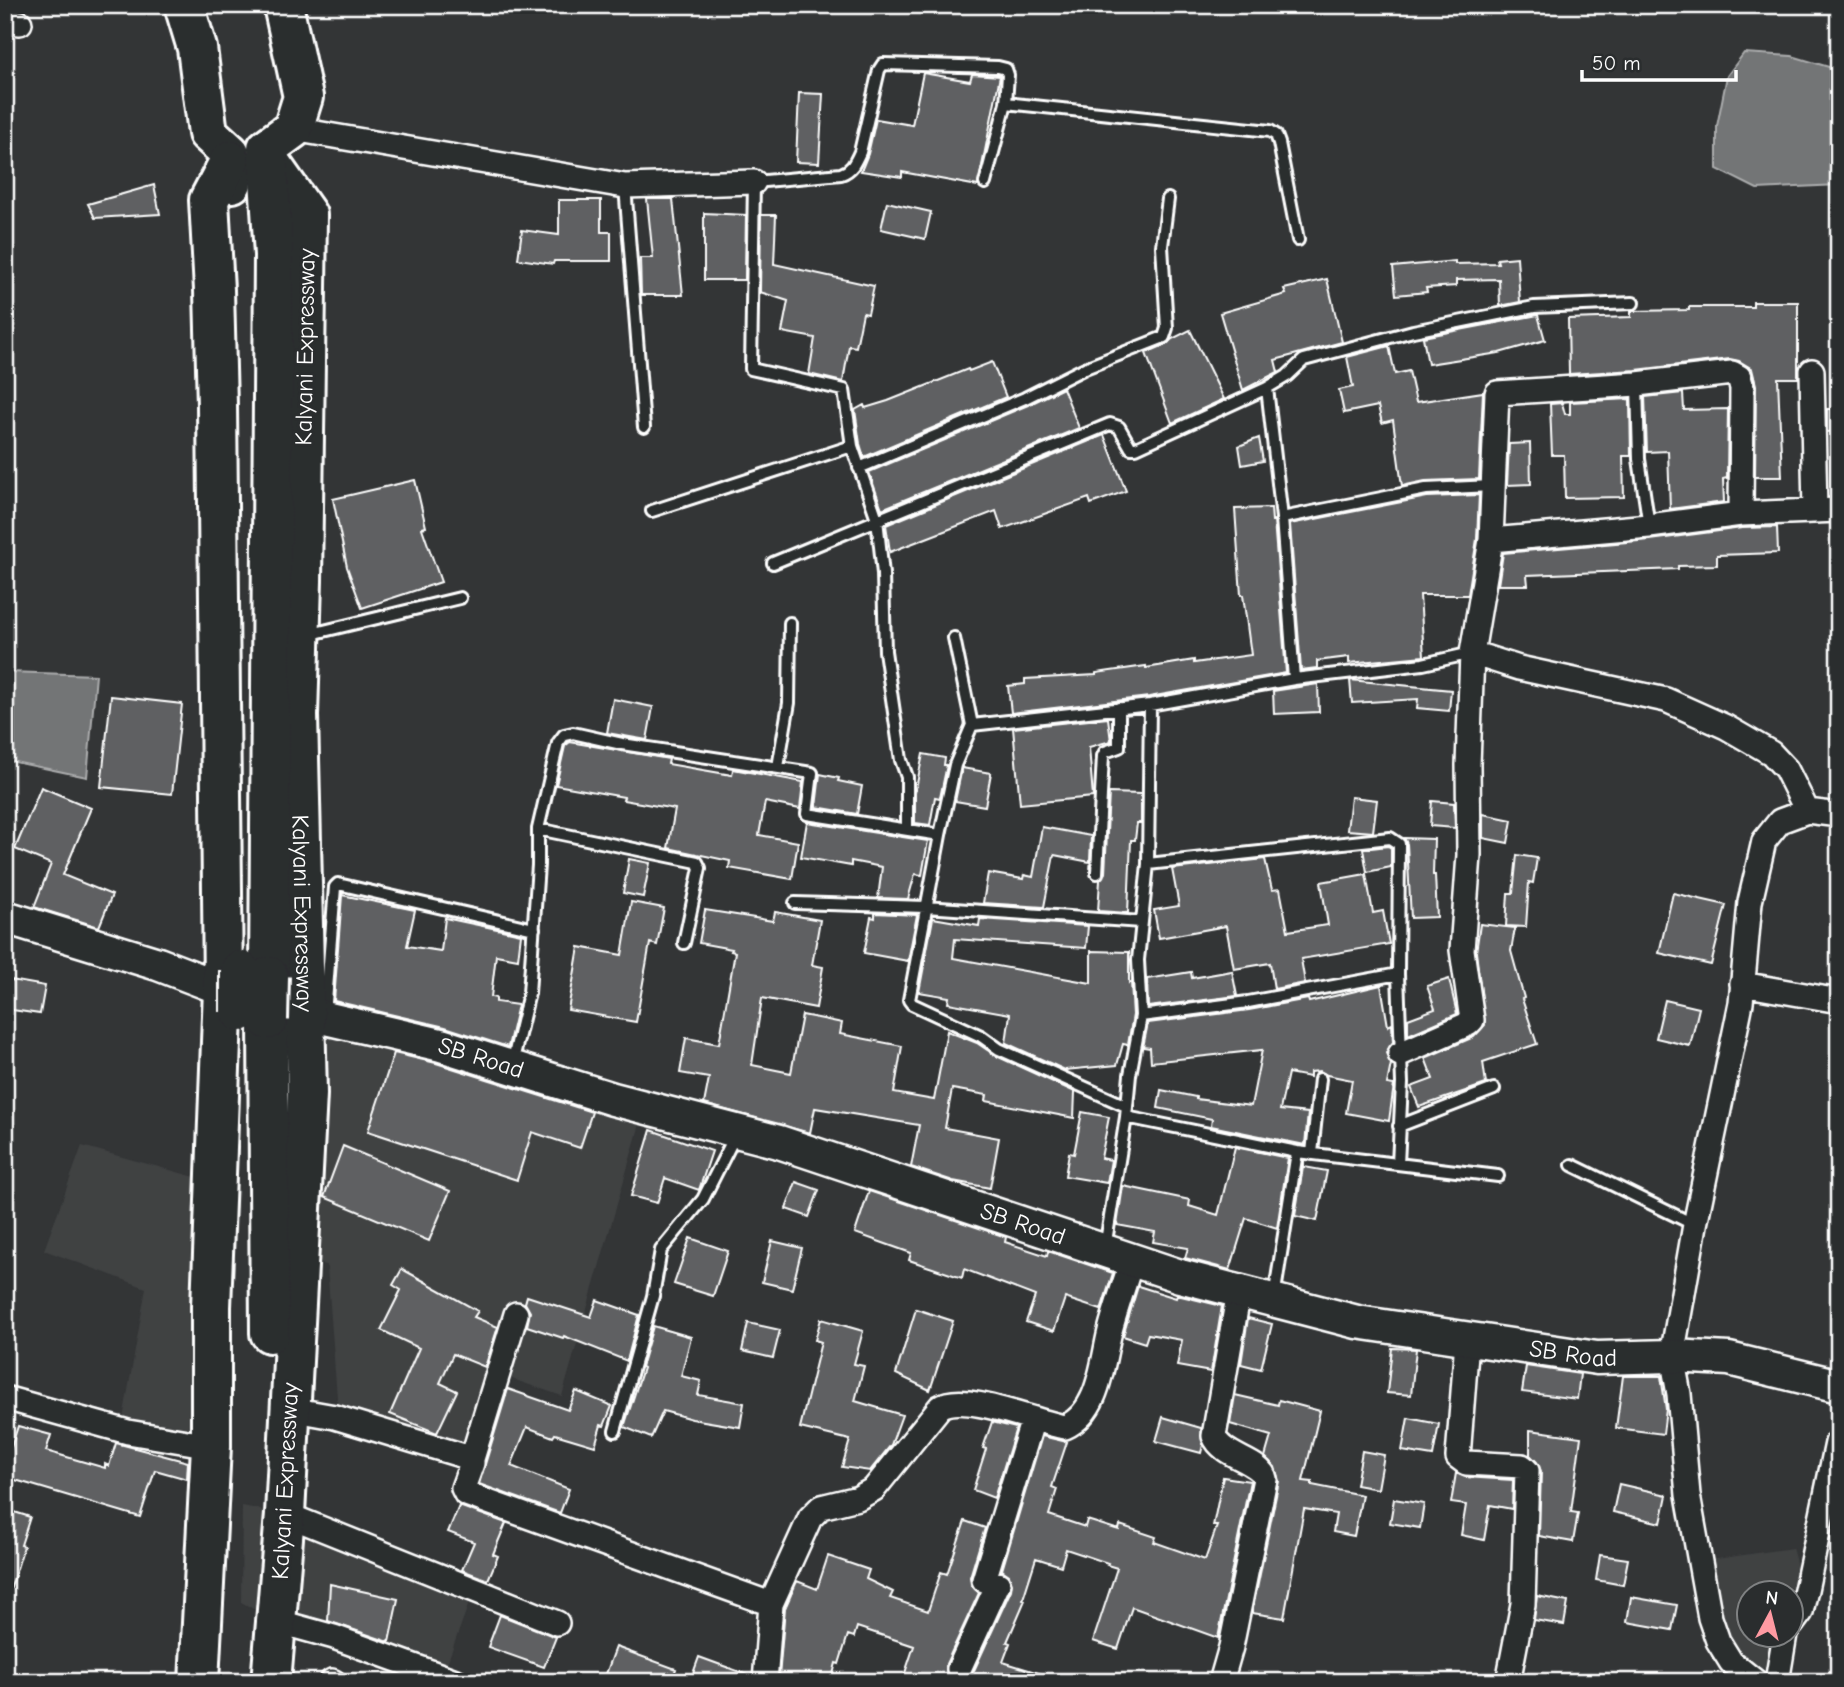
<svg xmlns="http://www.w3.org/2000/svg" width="1844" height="1687" viewBox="0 0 1844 1687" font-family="'Comic Neue',sans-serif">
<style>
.built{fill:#404243}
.water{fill:#737576;stroke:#abacad;stroke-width:2}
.building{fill:#5f6162;stroke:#fff;stroke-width:2}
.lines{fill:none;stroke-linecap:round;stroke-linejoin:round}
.lane-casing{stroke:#fff;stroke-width:16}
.street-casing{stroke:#fff;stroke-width:28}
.secondary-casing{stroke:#fff;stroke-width:37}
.highway-casing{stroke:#fff;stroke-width:44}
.lane{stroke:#2a2d2e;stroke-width:10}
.street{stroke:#2a2d2e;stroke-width:23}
.secondary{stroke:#2a2d2e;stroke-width:32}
.highway{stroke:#2a2d2e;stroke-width:38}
.highway-bridge-casing{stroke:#fff;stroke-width:44;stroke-linecap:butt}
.highway-bridge{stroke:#2a2d2e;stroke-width:38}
.labels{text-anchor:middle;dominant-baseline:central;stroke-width:6;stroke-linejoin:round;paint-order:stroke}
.street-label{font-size:24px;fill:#fff;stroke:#2a2d2e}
</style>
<rect width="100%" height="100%" fill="#333536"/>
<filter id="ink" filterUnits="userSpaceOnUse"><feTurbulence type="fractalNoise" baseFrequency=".0143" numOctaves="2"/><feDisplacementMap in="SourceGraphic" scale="14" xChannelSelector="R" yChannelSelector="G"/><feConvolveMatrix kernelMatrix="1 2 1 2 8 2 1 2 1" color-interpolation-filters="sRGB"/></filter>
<g filter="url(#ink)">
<path class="built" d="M271,1012L642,1117L562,1396L492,1372L471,1448L338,1411L327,1265L262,1256Z
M82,1146L239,1189L227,1437L123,1419L146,1288L44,1250Z
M242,1506L319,1521L474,1589L444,1672L317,1644L241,1602Z
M1792,1548L1804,1591L1792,1605V1592H1750V1634L1779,1635L1772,1673L1734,1653L1715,1609L1710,1560Z"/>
<path class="water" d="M1744,53L1792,56L1839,70V185L1757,189L1717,169V126L1727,76Z
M8,672L96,675L87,777L5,760V702Z"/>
<path class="building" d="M923,73L970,81L972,74L1000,76L978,186L902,172V177L861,171L868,154L876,119L912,125Z
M799,93L823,94L819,163L796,162Z
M154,185L160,214L95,218L88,204Z
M647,199H673L683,295H641L640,258H653Z
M559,200H601V232H611V261H554L553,264L518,259L522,230L559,235Z
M887,202L931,212L925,239L881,229Z
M704,213L746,215L745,280H704Z
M761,215H776L774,264L874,286L868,314L863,313L856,347L849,346L843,382L809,374L815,338L782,332L788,301L760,292Z
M1517,257L1520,302L1500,306L1499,279L1456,280V286L1426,288L1427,292L1396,295L1393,267L1455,261V264L1498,263L1497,259Z
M1327,279L1342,342L1275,360L1278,372L1243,390L1220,313L1286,294L1284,289Z
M1753,302H1798V378H1778L1782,477H1755L1756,385L1752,369L1739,361L1730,359L1636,370L1569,374L1568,319L1631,317V311L1689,310V307H1753Z
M1538,315L1545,340L1499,353L1428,364L1423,337Z
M1190,330L1224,399L1172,423L1146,353L1167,344L1172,339Z
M1389,346L1395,374L1409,371L1416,402L1483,392L1479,479L1425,481L1402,486L1393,420L1382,423L1378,406L1344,413L1339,390L1353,387L1347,357Z
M992,362L1006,397L864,457L860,444L855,410L864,405L865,408L888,401L968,369L969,371Z
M1063,388L1079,428L882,509L869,472L1028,405Z
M1683,393L1684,410L1728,409L1727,478L1723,479L1724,502L1670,509L1668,451L1647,452L1645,397Z
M1630,399L1631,456H1623L1624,497L1565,498L1564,455H1552L1550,404L1562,403L1565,414H1570V402Z
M1827,409H1839V431L1827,432Z
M1104,435L1126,491L1091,504L1089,498L1002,529L996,511L890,552L886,525Z
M1259,438L1263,461L1242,465L1239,446Z
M1530,443L1531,484L1507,485L1509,444Z
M415,480L426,527L422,528L441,582L362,608L347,567L333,499Z
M1479,495L1477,539L1468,595H1420L1424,656L1349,663V657L1317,661V668L1301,670L1290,524L1427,497Z
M1271,508L1272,521L1274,520L1286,673L1149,697L1011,713L1008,686L1025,684V679L1096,675V673L1146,666V668L1194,660V663L1251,655L1243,595H1241L1235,509Z
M1777,527L1778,553L1717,555V565L1678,566V569L1527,575L1528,585H1498L1503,553L1650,540L1742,528Z
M1350,680L1451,690L1449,711L1417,708L1418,699L1352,703Z
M1318,684L1319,712L1274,714L1273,691Z
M111,696L182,704L172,794L101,787Z
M613,699L653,707L647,740L607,733Z
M1108,718L1111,741L1089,747L1093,797L1020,804L1013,728Z
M570,742L669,759L668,764L732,775L733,769L803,782L800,809L765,802L759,835L798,842L792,879L729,868L730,861L668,848L675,809L623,800L624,797L556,785L565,746Z
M923,754L945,758L944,765H947L940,798L935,797L930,825L915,823V793Z
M962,768L991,773L985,806L955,801Z
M820,774L839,778L838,781L862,786L857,814L816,807Z
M41,787L91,808L63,875L112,895L99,927L34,907L51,864L15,849Z
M1109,793L1141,794V823H1137L1135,840H1131L1128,913L1098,911L1100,880L1105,873Z
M1351,797L1377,800L1373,832L1347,830Z
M1432,801L1454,803L1455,828L1430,826Z
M1483,814L1512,820L1508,843L1483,838Z
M807,822L928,841L922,875L915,874L908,899L878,898L882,867L851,861V866L801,857Z
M1042,827L1091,836L1090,862L1054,855L1044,907L983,903L988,873L1023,879L1024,875L1033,877Z
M1404,838L1434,839L1433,875H1435L1437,917L1411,918L1407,844Z
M1388,846L1391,848V867L1367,872L1363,849Z
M1517,855L1537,858L1533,883L1529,882L1526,927L1506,926L1508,893H1513Z
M629,859L650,863L643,897L623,893Z
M1265,859L1272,890L1280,889L1288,931L1328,925L1321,882L1366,874L1373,913L1383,911L1389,944L1301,959L1305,983L1274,989L1270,963L1234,969L1226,926L1159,938L1154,910L1179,906L1172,869Z
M1673,893L1726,905L1711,965L1659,953Z
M342,895L415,910L407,946L441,951L445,918L521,934L518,959L496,955L491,997L496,998V1002L518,1005L508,1047L445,1027L334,1001Z
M631,902L664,908L657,945L650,943L636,1022L568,1010L579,947L622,955Z
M705,910L773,921L775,912L820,920L812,965L823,967L816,1008L762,998L752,1065L791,1073L802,1015L823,1019L842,1023L840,1034L902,1046L894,1093L934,1100L947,1031L977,1043L996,1056L1075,1092L1074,1118L986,1101L987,1095L952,1089L945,1128L999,1138L990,1188L953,1181L911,1167L919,1125L815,1108L810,1133L704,1104L709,1078L680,1073L686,1038L719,1044L735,952L731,951L732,949L699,943Z
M875,913L917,915L908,961L864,953L871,917L875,918Z
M933,918L979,926L980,919L1088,926L1086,948L955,939L953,958L1091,983V951L1129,952V983L1131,982L1133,1015L1128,1045L1123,1044L1117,1065L1065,1070L1006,1043L1010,1014L948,1003L949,997L919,992Z
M1480,924L1515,928L1511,951L1524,998L1522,999L1537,1044L1483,1062L1486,1084L1419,1107L1411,1087L1433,1079L1425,1058L1474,1037L1485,1025L1476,952Z
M1232,971L1237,996L1148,1007L1147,979L1191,972L1192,978Z
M5,979L45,986L40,1014L5,1009Z
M1449,979L1457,1014L1408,1035V1019L1435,1009L1427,986Z
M1381,985L1388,1026L1392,1024L1393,1042L1386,1053L1391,1064L1387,1084L1394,1085L1389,1121L1346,1113L1352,1080L1327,1075L1320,1071L1310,1072V1077L1288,1073L1280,1110L1308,1113L1305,1145L1211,1126L1212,1119L1158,1108L1161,1090L1196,1097V1099L1251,1106L1262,1050L1151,1062L1150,1048L1143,1047L1148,1023L1249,1010L1308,999L1309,1002Z
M1665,1000L1699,1008L1690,1046L1656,1038Z
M394,1053L436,1063L592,1112L580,1148L532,1132L517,1180L368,1131Z
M1082,1112L1109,1117L1101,1158L1111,1160L1107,1183L1065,1176L1069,1153L1074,1154Z
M651,1130L712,1151L699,1190L665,1178L657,1203L631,1196Z
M343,1146L450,1191L429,1241L324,1197Z
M1235,1147L1288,1158L1277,1228L1246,1218L1230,1270L1185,1258L1188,1248L1153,1242L1155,1232L1117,1225L1123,1186L1190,1200L1189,1206L1218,1215Z
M1304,1161V1167L1327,1171L1317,1221L1295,1216Z
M796,1182L819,1190L809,1217L786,1209Z
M869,1191L1006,1237L1005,1242L1047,1256L1048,1251L1113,1273L1101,1310L1065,1298L1054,1331L1026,1322L1035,1296L964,1269L962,1278L909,1260L911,1253L855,1233Z
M690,1238L728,1251L713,1296L674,1284Z
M772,1241L802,1248L792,1289L762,1282Z
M402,1269L478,1311L474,1317L498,1327L485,1367L453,1354L440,1383L457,1391L437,1433L390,1414L419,1348L381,1330L401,1290L393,1285Z
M1138,1286L1176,1298L1177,1295L1222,1306L1211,1372L1177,1366L1182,1340L1148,1334L1145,1343L1123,1336Z
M527,1296L591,1317L597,1300L639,1315L627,1361L564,1336L563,1338L527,1326L530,1312L525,1303Z
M916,1309L953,1321L930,1390L896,1374Z
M1248,1318L1272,1324L1261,1369L1241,1364Z
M821,1319L863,1331L854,1364L864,1366L855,1401L902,1415L891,1445L870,1471L842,1467L850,1440L800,1428L821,1342L815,1340Z
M748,1323L780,1330L773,1358L742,1351Z
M653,1326L691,1337L681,1376L701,1381L698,1395L744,1403L740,1427L692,1419L663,1411L651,1438L624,1427L643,1368L641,1367Z
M1392,1348L1416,1349L1411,1395L1387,1393Z
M1526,1366L1580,1374L1577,1399L1522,1392Z
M1623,1376H1661L1666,1409L1663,1434L1616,1428Z
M508,1389L568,1410L576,1391L612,1406L604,1426L601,1425L595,1446L555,1434L553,1437L527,1427L511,1466L569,1489L560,1513L479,1484Z
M1235,1395L1278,1405L1279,1400L1320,1411L1303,1481L1312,1482V1485L1362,1495L1354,1536L1333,1532L1336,1514L1304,1509L1284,1618L1252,1613L1279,1481L1275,1467L1265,1457L1271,1436L1230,1424Z
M1163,1417L1201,1428L1203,1445L1201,1453L1156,1441Z
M1408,1418L1439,1424L1433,1456L1402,1451Z
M992,1422L1016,1428L994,1498L973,1490L986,1449L983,1448Z
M18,1426L51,1435L46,1451L105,1468V1464L109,1466L116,1443L188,1462L187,1479L155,1470L140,1517L5,1477V1466Z
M1530,1430L1581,1437L1571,1512L1578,1513L1573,1542L1539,1536L1541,1471L1537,1462L1530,1455Z
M1042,1436L1067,1442L1052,1487L1057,1489L1049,1515L1085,1527L1087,1520L1119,1530L1120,1525L1156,1537L1154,1542L1205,1560L1217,1526H1213L1223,1477L1250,1481L1218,1638L1132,1607L1118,1649L1093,1641L1117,1568L1107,1565L1108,1563L1066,1549L1061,1566L1036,1558L1023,1599L1025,1600L1007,1642L1010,1643L1003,1662L1055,1678V1682H964L972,1675L1011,1590L1012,1583L1009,1575L1002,1570Z
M1362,1451L1384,1455L1378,1489L1356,1485Z
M1456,1473L1465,1477L1513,1480L1512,1509L1490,1505L1484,1540L1461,1535L1466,1505L1451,1503Z
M1619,1484L1667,1495L1661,1523L1613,1512Z
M1394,1499L1424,1504L1420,1528L1390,1523Z
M459,1506L506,1523L493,1554L498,1556L488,1580L462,1570L474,1542L448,1532Z
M5,1509L30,1517L21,1545L24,1546L9,1594L5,1593Z
M965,1521L985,1528L970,1577L971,1584L979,1593L946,1664L947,1676L953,1682H902L914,1646L857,1627L854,1637L848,1635L839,1664L836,1663L831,1682H803L779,1677L785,1608L797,1581L817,1589L828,1556L869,1570L866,1579L893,1592L890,1598L928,1611L941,1572L947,1574Z
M1600,1555L1628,1559L1623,1585L1596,1580Z
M330,1584L398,1599L389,1642L328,1621Z
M1537,1596L1568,1602L1564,1625L1534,1620Z
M1631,1597L1677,1605L1672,1630L1627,1622Z
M500,1615L556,1637L544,1667L488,1647Z
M616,1647L676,1669L671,1682H603Z
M699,1657L751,1676V1682H690Z"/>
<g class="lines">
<g class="lane-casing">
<path id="lane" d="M985,183L1006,103
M625,186L644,427
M1637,384L1639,459L1649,526
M1267,388L1282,518L1294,679
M859,468L1025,398L1085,368L1164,337L1167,328L1162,246L1168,199
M652,511L852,446
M1282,518L1426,489L1493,486
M773,563L1110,424L1119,427L1131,448H1136L1267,388L1287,376L1304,360L1413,331L1534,307L1633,303
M307,635L460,598
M954,638L972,725
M778,767L789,703L790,623
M907,828V777L901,760L885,651L883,574L877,519L852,446L844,390L751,369L754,182L841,174C852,170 855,163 860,152L879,70L883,64L998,67L1006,69L1008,75L1006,103L1270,131L1276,135L1279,143L1298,240
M538,829L697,862L700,868L684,943
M940,835L909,1000L912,1004L981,1036L999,1049L1126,1106
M1148,864L1390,838L1399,844L1398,974L1402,1083L1398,1164
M1097,873L1103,756L1105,752L1119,747V708
M795,903L926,907L1142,922
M325,1015L335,887L338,884L534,929
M1141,1016L1248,1002L1398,974
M512,1064L529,993L538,865V829L558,743L564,735L573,733L622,744L812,773L807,814L940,835L955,765L972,725L1150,705L1294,679L1423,664L1472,653
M1126,1117L1297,1152L1498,1176
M1399,1126L1494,1089
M1312,1153L1320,1079
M1572,1165L1695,1225
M1105,1248L1126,1117L1130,1075L1141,1016L1138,960L1148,864L1150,705
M1274,1298L1297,1152
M615,1431L653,1296L661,1250L703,1199L736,1134"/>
</g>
<g class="street-casing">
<path id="street" d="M5,21L20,23
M293,129L625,186L754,182
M1812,371L1815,511
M1491,540L1649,526L1741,514L1839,510
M1472,653L1519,668L1666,700L1726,727L1771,753L1786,769L1807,811
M1742,984L1839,1001
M1400,1054L1468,1024L1472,1020L1462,950L1469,855L1468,765L1472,653L1491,540L1497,393L1637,384L1732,373L1739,377L1742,388L1741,514
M1467,1340L1458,1457L1466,1463L1522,1466L1527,1471L1523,1604L1508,1682
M5,1398L128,1432L211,1446
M290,1409L335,1417L467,1457L472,1459V1463L463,1488L466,1494L771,1604
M472,1459L516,1314
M285,1514L557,1623
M276,1621L334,1637L458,1682
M1792,1624L1801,1612L1806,1590L1837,1443
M959,1669L998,1584L984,1580L1033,1419
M332,1681L334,1682
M765,1682L771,1604L810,1518L821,1507L858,1498L874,1489L940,1407C964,1391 1035,1422 1065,1427C1101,1411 1102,1360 1111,1327C1117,1305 1125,1282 1132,1260
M1221,1682L1231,1647L1265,1479C1261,1460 1223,1458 1214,1436L1239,1291
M1756,1682L1731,1662L1718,1641L1710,1618L1688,1495L1679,1394L1672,1356L1695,1225L1741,1003L1750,902L1764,841L1780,821L1807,811L1839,815
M1777,1682L1785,1634"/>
</g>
<g class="secondary-casing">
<g id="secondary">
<path id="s1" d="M5,917L158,964L223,989L305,1010L325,1018L441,1045L613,1099L779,1142L1180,1276L1357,1322L1597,1358L1672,1356L1729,1359L1839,1386"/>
</g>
</g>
<g class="highway-casing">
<g id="highway">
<path d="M184,5L197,48L208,133L230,153L232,183"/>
<path id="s2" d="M267,158L307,215L302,581L298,716L307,1094L285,1514L271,1682"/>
<path d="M269,976L274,255L267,148L293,129L303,97L283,5"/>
<path d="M268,1020L270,1333"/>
<path d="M199,1682L211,1446V1307L223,989L217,406L214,290L209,200L230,160"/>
</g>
</g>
<use href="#lane" class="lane"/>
<use href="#street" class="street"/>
<use href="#secondary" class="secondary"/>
<use href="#highway" class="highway"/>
<g class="highway-bridge-casing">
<path id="highway-bridge" d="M240,1012V970
M268,1020L269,976"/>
</g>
<use href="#highway-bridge" class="highway-bridge"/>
</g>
</g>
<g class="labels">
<g class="street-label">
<text transform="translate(305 347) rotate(-89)">Kalyani Expressway</text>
<text stroke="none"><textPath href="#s2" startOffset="768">Kalyani Expressway</textPath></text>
<text stroke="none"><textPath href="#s1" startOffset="497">SB Road</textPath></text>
<text stroke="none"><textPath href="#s1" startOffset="1064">SB Road</textPath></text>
<text stroke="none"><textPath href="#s1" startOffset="1631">SB Road</textPath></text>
<text transform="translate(285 1481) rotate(-87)">Kalyani Expressway</text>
</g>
</g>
<rect width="1844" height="1687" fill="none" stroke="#2a2d2e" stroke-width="28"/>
<rect x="14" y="14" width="1816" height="1659" fill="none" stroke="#fff" stroke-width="2.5" filter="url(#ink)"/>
<g transform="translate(1770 1614) rotate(7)"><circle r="33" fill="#2a2d2e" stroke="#7f8182" stroke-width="2"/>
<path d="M0-5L12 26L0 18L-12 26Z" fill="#ff9aa2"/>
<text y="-10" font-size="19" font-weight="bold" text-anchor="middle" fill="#ffffff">N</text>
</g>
<path d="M1582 70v10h154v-10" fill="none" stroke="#ffffff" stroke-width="3.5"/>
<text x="1592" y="70" font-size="21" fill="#ffffff" stroke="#2a2d2e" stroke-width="5" paint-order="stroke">50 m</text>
</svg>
